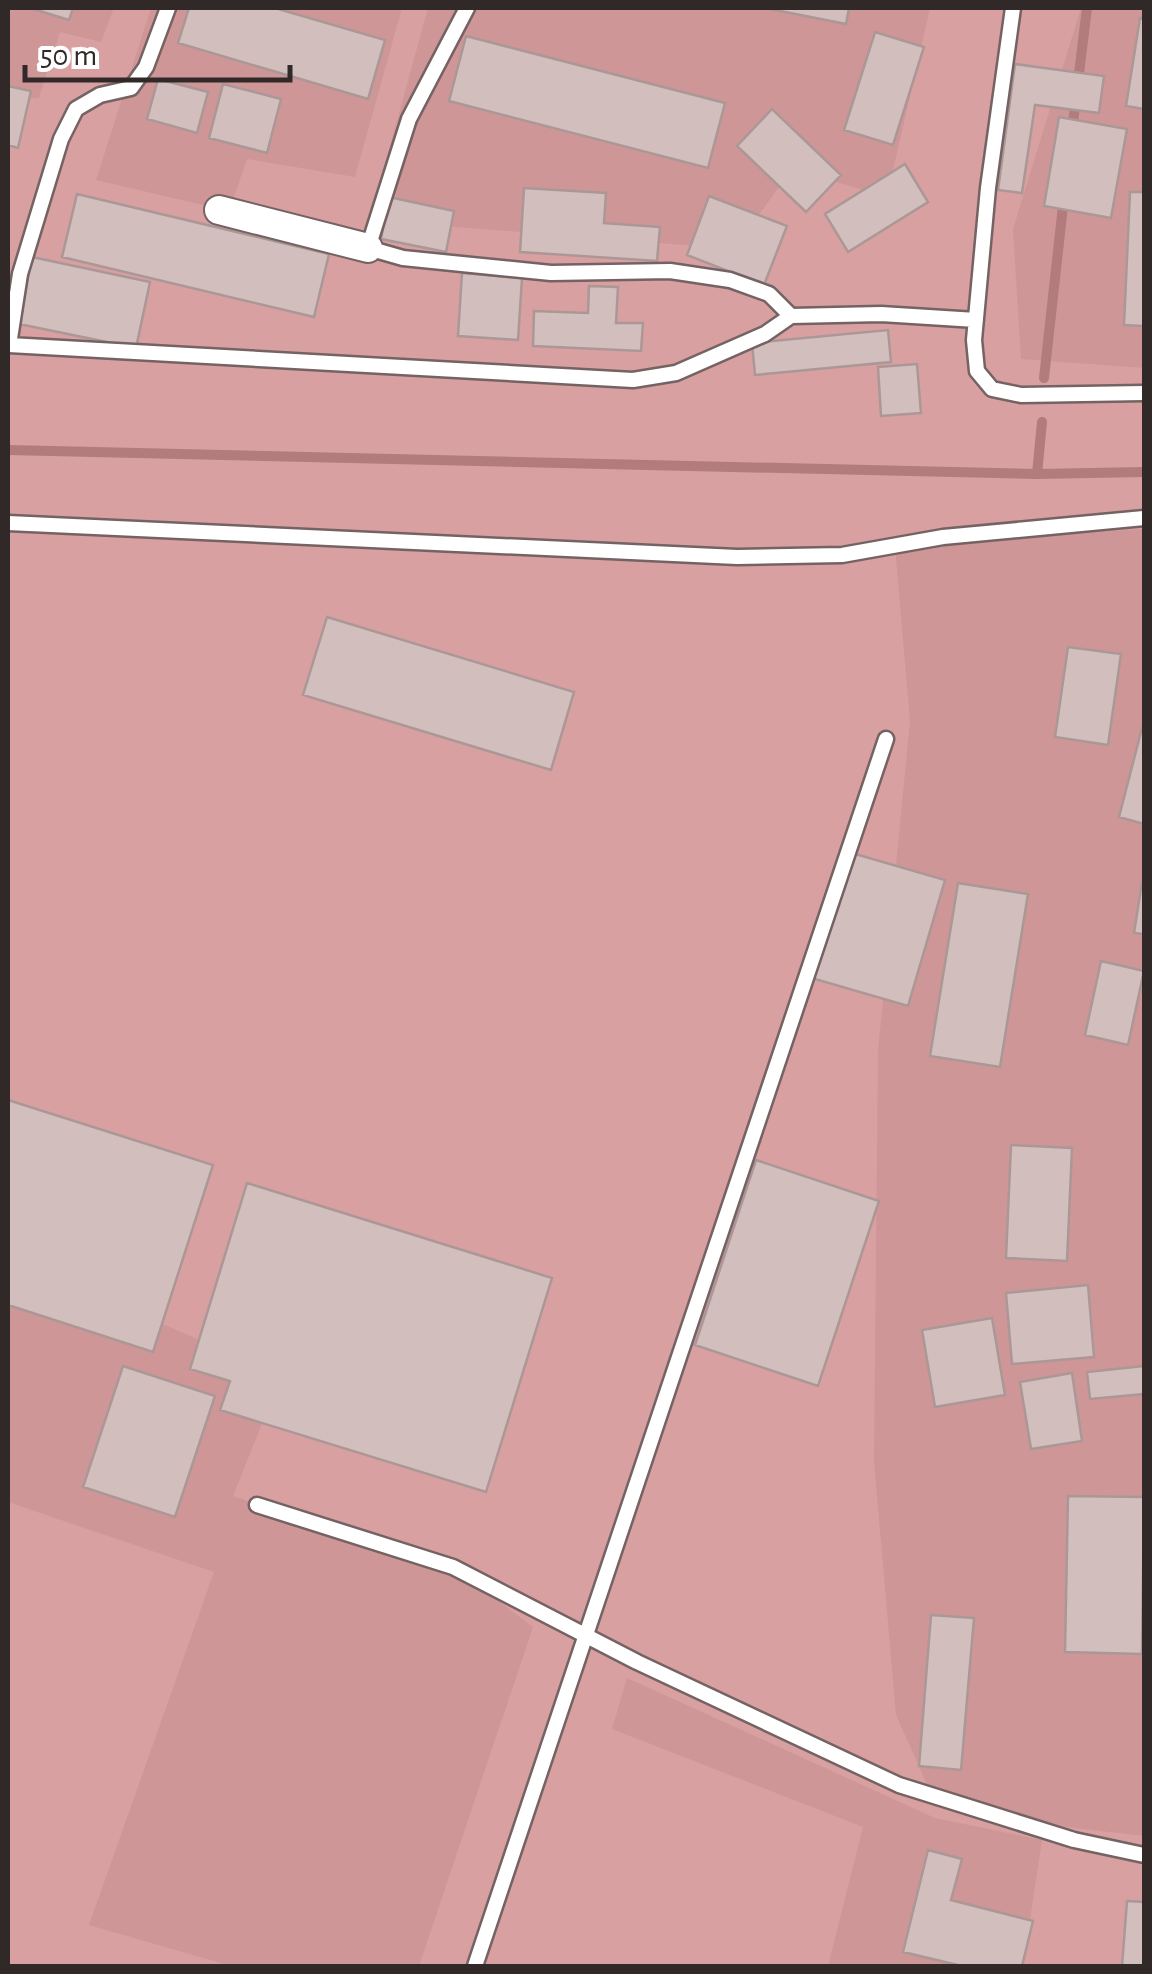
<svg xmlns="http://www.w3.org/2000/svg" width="1152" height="1974" viewBox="0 0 1152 1974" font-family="'Alegreya Sans',sans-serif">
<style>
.green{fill:#d8a0a1}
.forest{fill:#cf9697}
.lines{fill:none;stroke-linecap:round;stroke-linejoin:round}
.stream{stroke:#b27b7c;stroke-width:10}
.building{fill:#d3bebe;stroke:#ac9797;stroke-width:2.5}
.service-casing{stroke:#756262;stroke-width:19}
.minor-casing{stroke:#756262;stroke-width:32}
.service{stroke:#fff;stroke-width:14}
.minor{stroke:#fff;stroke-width:28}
</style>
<rect width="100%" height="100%" fill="#f2dcdc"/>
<path class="green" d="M8,8H1144V1966H8Z"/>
<path class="forest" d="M8,8H114L101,42L60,32L39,98H8Z
M151,8H402L355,177L247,159L229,211L96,180Z
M428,8H930L887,197L792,169L734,249L406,223L384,168Z
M1081,8H1144V368L1021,359L1013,229Z
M1144,529V1836L1066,1827L930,1791L896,1715L874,1461L878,1051L910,721L895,546Z
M8,1256L281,1376L233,1496L469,1579L533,1627L419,1966H231L89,1925L214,1572L8,1502Z
M627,1678L935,1818L1042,1840L1023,1966H828L863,1827L612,1729Z"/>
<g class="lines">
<path class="stream" d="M1072,131L1087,8
M1044,378L1064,197
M8,450L1037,474L1144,472
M1037,474L1042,422"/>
</g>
<path class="building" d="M30,8H73L69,20Z
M189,8H275L385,40L368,99L178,43Z
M765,8H849L846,24Z
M1140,18L1144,19V109L1126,106Z
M875,32L924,47L893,145L844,130Z
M466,36L725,103L708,168L449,101Z
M1015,64L1104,76L1099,113L1035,105L1022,193L998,190Z
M158,79L208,92L197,133L147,119Z
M223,84L281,99L267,153L209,138Z
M8,86L31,91L18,148L8,145Z
M772,109L841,175L806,212L737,146Z
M1059,117L1127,129L1111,218L1044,206Z
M905,164L928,202L848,252L825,214Z
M524,188L606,193L604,223L660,227L657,261L520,252Z
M1130,192H1144V326L1124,325Z
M77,194L329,254L314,317L62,257Z
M709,196L787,226L764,285L687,255Z
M389,197L454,211L446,252L381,239Z
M32,257L150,282L136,348L19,324Z
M462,273L522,278L518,340L458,336Z
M589,286L618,287L616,323H643L641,351L533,346L534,311L588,313Z
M888,330L891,362L755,375L752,343Z
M917,364L921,413L881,416L878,367Z
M327,617L574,692L551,770L303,695Z
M1068,647L1121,654L1108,745L1055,737Z
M1142,728L1144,729V824L1119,817Z
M845,851L945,880L908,1006L808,977Z
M1142,882H1144V934L1134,933Z
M958,883L1028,894L1000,1067L930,1056Z
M1101,961L1144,971L1128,1045L1085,1035Z
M8,1100L213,1165L153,1352L8,1305Z
M1011,1145L1072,1148L1067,1261L1006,1258Z
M756,1160L879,1201L818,1386L695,1345Z
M247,1183L552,1278L486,1492L220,1410L230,1381L190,1369Z
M1088,1285L1094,1357L1012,1364L1006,1293Z
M992,1318L1005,1395L935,1407L922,1330Z
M123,1366L215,1396L175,1517L83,1487Z
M1144,1366V1394L1090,1399L1087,1372Z
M1072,1373L1082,1441L1031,1449L1020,1382Z
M1068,1496L1144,1497L1142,1654L1065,1652Z
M931,1615L974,1618L961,1770L919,1766Z
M928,1850L962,1859L951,1900L1033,1921L1022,1966H962L903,1952Z
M1127,1901L1144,1902V1966H1122Z"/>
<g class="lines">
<g class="service-casing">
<path id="service" d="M168,8L146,67L131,88L100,95L76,109L61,139L20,274L9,345L633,380L676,373L765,334L791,316L881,314L976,320
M467,8L409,119L368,248L403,258L551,273L670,271L730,280L769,294L791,316
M1013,8L988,188L974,340L977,371L992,389L1021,395L1144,393
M8,523L737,557L842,555L943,537L1144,518
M257,1505L453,1567L637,1662L899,1785L1074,1840L1144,1855
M475,1966L886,739"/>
</g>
<g class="minor-casing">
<path id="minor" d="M219,210L368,248"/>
</g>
<use href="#service" class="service"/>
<use href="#minor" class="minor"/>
</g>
<rect width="1152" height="1974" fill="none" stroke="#312828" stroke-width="20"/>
<path d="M25 65v15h265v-15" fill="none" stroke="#312828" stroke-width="5"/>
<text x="40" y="65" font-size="30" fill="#312828" stroke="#ffffff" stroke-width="8" paint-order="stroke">50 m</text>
</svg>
